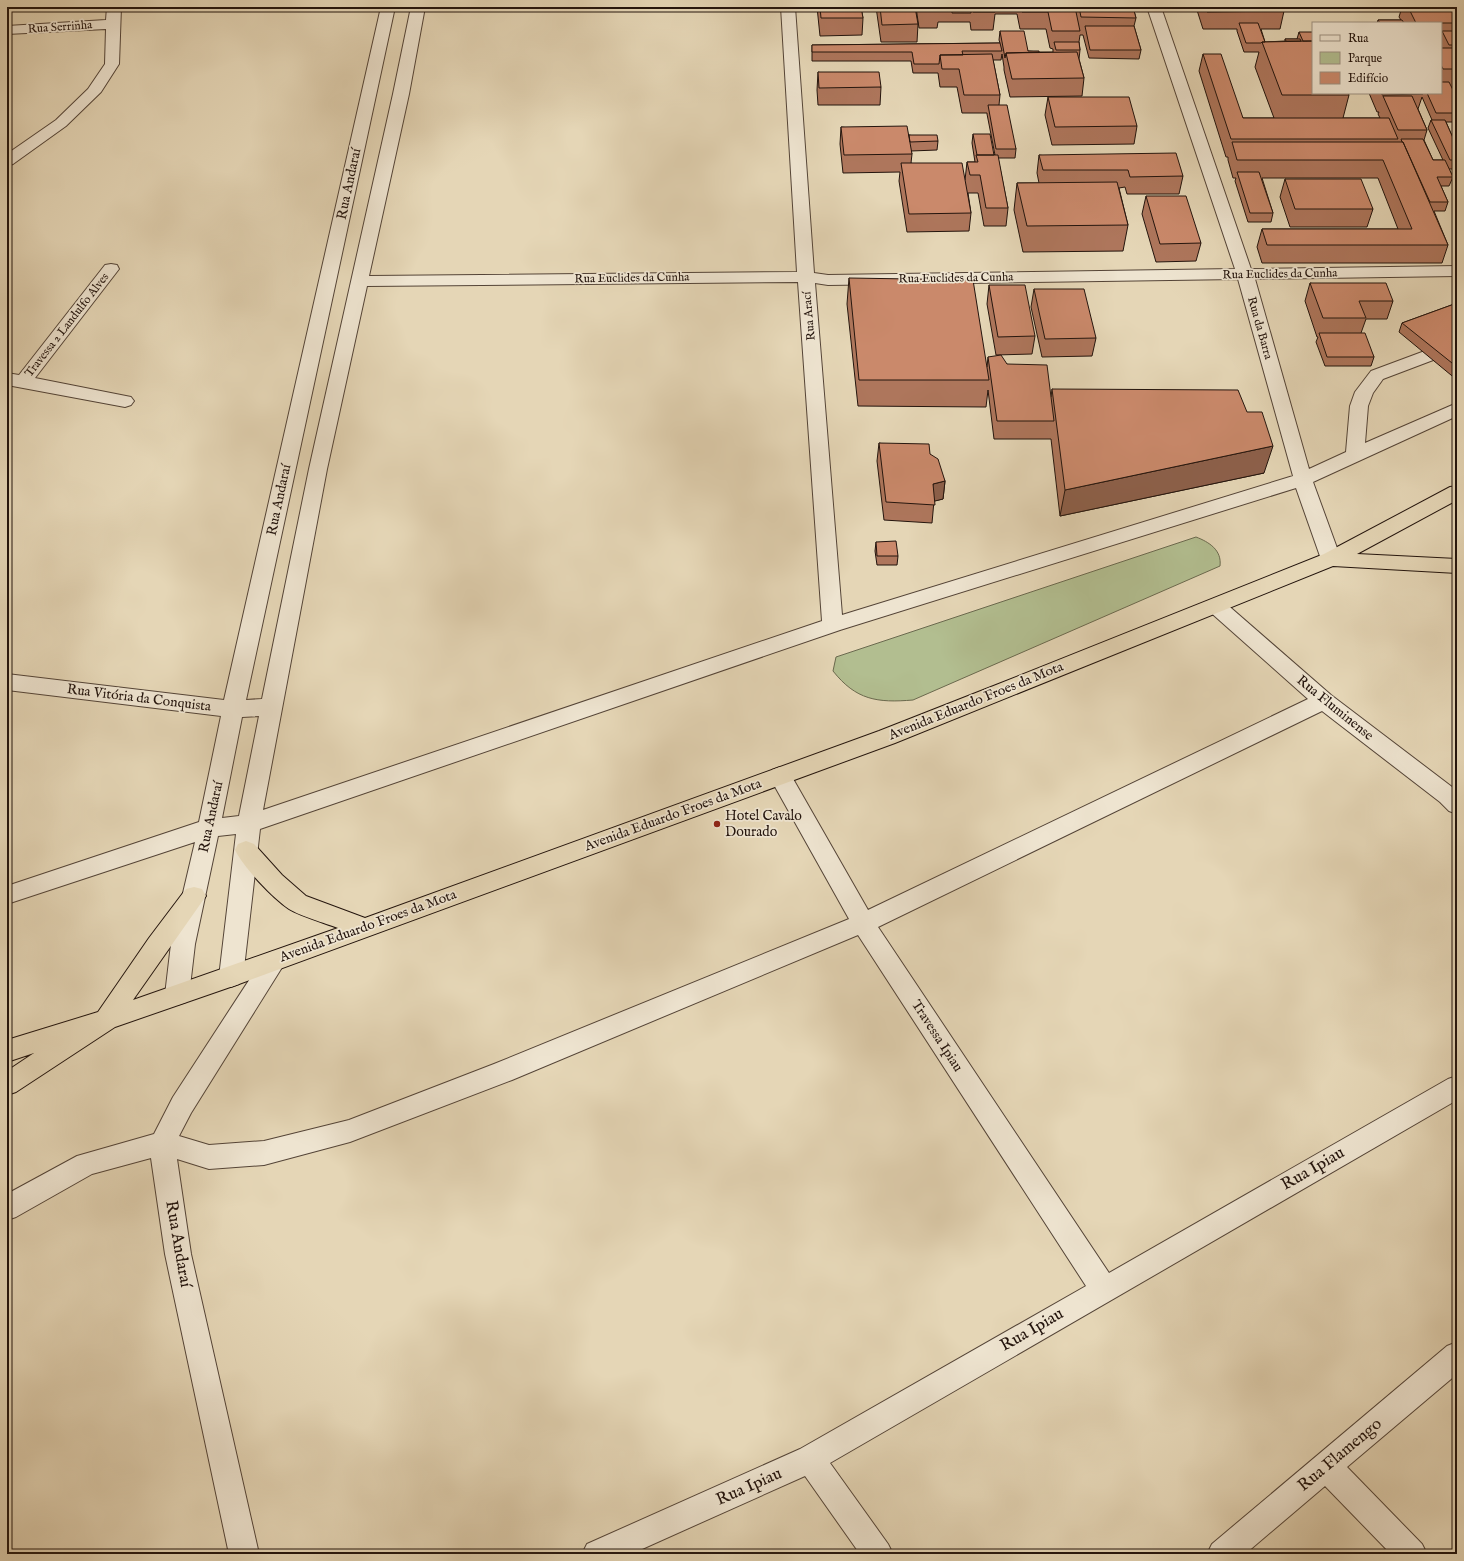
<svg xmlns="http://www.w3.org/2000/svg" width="1464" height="1561" viewBox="0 0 1464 1561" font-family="'IM FELL English',serif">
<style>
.green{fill:#b2be90;stroke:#6a694e}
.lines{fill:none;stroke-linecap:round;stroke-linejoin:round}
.minor-casing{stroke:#544437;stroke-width:2}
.highway-casing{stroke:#23140d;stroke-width:2}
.minor{fill:#eee4d0;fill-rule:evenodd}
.highway{fill:#e5d6b6;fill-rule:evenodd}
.wall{fill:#ae765c;stroke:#23140d;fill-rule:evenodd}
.shaded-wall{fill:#8d604b;stroke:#23140d}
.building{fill:#ca896b;stroke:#23140d}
.poi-dot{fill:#8f2418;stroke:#eee4d0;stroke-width:1.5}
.labels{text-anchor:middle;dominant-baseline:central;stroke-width:3.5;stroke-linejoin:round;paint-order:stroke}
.far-street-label{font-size:12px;fill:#23140d;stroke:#eee4d0}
.street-label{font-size:14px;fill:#23140d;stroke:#eee4d0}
.poi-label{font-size:14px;fill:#23140d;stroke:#eee4d0;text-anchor:start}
.near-street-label{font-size:17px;fill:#23140d;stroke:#eee4d0}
</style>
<rect width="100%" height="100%" fill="#e5d6b6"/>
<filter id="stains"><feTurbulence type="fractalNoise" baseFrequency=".005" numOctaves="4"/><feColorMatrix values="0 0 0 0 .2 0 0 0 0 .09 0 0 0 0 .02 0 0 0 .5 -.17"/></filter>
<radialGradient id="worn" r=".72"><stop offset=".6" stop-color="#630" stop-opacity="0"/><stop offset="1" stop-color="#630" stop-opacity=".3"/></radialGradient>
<path class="green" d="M1196,537C1209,542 1222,550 1220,566L913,700C877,703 856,700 833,671L836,657Z"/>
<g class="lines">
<g class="minor-casing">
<path id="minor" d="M107,7H121L119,64L101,92L66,126L13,164L7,166V154L56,120L88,89L105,64L106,29L7,34V26L106,20Z
M381,7H395L246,700L262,699L309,469L393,94L411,7H425L409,94L369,276L797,272L781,7H795L814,273L828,275L1235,269L1147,7H1161L1251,269L1457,266V276L1255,279L1309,469L1346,452L1350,406L1355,392L1371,371L1457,339V351L1383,379L1373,393L1368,406L1365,443L1457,403V416L1313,482L1341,559L1338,564L1331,566L1324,564L1321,559L1296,488L840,630L260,829L243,977L239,984L231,987L223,984L219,977L236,834L218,836L195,944L189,995L186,1002L177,1005L168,1002L165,995L171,944L195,842L7,904V886L199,822L221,716L7,690V674L224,700ZM1238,279L1293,476L842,615L815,283L828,285ZM798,282L822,621L263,810L327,469L367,286ZM259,716L239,816L222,818L242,717Z
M111,264L117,265L119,269L35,378L131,397L134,401L131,405L125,407L7,385V373L19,375L105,265Z
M1216,599L1223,601L1331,695L1456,790L1457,814L1449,811L1440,802L1322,711L878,927L1109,1273L1448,1079L1457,1076V1100L830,1463L888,1544L893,1554H860L805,1476L631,1554H582L587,1544L800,1449L1086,1286L858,935L512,1080L350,1142L264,1165L209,1169L177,1159L191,1254L259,1554H229L165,1254L151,1158L92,1174L16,1217L7,1220V1194L77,1156L154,1134L173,1097L266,954L274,951L282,954L286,961L191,1113L179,1136L209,1145L264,1141L349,1120L494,1064L849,919L769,776L772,770L780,767L788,770L868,910L1308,699L1209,611L1206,606L1209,601Z
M1457,1342V1374L1347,1467L1422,1544L1427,1554H1391L1325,1486L1245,1554H1207L1212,1544L1447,1346Z"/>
</g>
<g class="highway-casing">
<path id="highway" d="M1457,486V500L1357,554L1457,559V573L1333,566L895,743L239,984L115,1027L16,1092L7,1095V1071L34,1053L7,1062V1040L98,1012L149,938L186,889L194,887L202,889L206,896L133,1000L338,928C325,923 300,916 289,909C272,897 244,868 235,850L238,844L246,841L254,844L282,875L306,896L365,918L879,731L996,685L1324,554L1450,487Z"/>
</g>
<use href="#minor" class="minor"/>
<use href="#highway" class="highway"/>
</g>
<path class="wall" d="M817,7H861L863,18L862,35L820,36Z
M876,7H915L918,24L917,42H881Z
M916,7H1133L1136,18L1134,26L1141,50L1139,59L1089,58L1083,35H1080L1079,42L1080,50L1079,59L1084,78L1082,96L1010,97L1004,70V67L1002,54L1001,60H993L1000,95L999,105L1016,149L1015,158H998L1008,208L1006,226H984L978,193H968L971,213L969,231L907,232L899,181L900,172L843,173L840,144L841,127L909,135L938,141L937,150L911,151L912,154L911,163L965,180L967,162H975L972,143L973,134L995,155L987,114V113H962L957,87H940L938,73H913L911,61H812V45L1000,43L999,40L1000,31L1028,51L1039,52H1053V49L1050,48L1046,29H1020L1017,14H995L993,30H971L970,22H938L937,28H919Z
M1196,7H1284L1283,9L1284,11L1280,29H1261L1265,42L1285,41V39H1297L1299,32L1349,95L1343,118H1380L1378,114L1379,112H1377L1369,93H1441V23H1377L1378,20H1401L1399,17L1402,7H1457V87H1451L1457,98V122H1446L1453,138H1457V169H1449L1453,177L1449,186H1441L1448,202L1445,211H1434L1448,245L1442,263H1262L1257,247L1262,229H1398L1378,178H1262L1273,213L1271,222H1248L1235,181L1236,178H1233L1228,160V157H1226L1199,71L1203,54L1243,118H1274L1255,67L1259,52H1244L1237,31V29H1203ZM1422,97L1432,120H1431L1428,128L1443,160H1433L1424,140L1427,130L1418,109Z
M818,72L881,87L880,105H818L817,90Z
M1048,97L1137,126L1134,144L1052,145L1045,115Z
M1039,155L1183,176L1179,194H1127L1125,187L1119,188L1128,225L1123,251L1023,252L1014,210L1017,183H1039L1037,173Z
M1285,179L1373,209L1367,227H1290L1280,197Z
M1146,196L1201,243L1196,261L1156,262L1142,214Z
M849,278L987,367L988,357L1007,364L1051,397L1052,389L1264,473L1060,516L1051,439H994L988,390L986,407L858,406L847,304Z
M1310,283L1393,301L1387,319H1366L1361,333L1374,357L1371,366H1325L1316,342L1318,337H1317L1305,301Z
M989,285L1035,336L1032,354L996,355L987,304Z
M1034,289L1096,338L1092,356L1042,357L1031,307Z
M1457,303V380L1399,332L1402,323Z
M879,443L930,454L945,481L943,499L934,501L932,523L884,520L877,461Z
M876,542L898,556L897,565H877L875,551Z"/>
<path class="shaded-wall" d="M1273,446L1264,473L1060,516L1065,490Z
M945,481L943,499L931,502L933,484Z"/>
<path class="building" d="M820,7H861L863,18H821Z
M880,7H915L918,24L882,25Z
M920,7H939V11H920Z
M952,7H970L971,13H952Z
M972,7H994L995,12H973Z
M1021,7H1075L1080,31H1052L1048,12H1022Z
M1079,7H1133L1136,18L1081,17Z
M1206,7H1282L1284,11L1207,12Z
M1408,7H1457V23H1416Z
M1378,20H1402L1404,23H1380Z
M1239,23H1258L1265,42H1262L1261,43H1246Z
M1085,26H1134L1141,50H1090Z
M1000,31H1024L1028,51H1039V52L1006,53L1005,58Z
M1442,31H1457V45H1449Z
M1299,32H1313V41H1303Z
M1285,39H1300L1301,41H1286Z
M1313,41V93H1348L1349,95H1282L1262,42Z
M1054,42H1079L1080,50H1056Z
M1000,43L1002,51H962L963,55H940L939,64H914L912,52H812V45Z
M1441,48H1457V69H1443L1441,65Z
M1077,52L1084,78L1012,79L1006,53Z
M992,54L1000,95H964L959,69H942L940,55Z
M1203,54H1221L1243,118H1389L1398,139H1231Z
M818,72H879L881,87L819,88Z
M1441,82H1449L1457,98V113H1436L1427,93H1441Z
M1382,93H1422L1423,94L1382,95Z
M1383,96H1412L1427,130H1398Z
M1048,97H1129L1137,126L1055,127Z
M988,105H1007L1016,149H996Z
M1431,120H1445L1453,138H1457V160H1450Z
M907,126L912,154L844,155L841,127Z
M973,134H990L994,155H977Z
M909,135H937L938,141L910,142Z
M1401,139H1423L1433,160H1445L1453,177H1437L1448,202H1430L1403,142H1402Z
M1232,142H1403L1448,245H1267L1262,229H1412L1383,160H1237Z
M1176,153L1183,176L1130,177L1128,170H1043L1039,155Z
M976,155H998L1008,208H986L980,175H970L967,162H978Z
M901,163H962L971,213L909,214Z
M1237,172H1259L1273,213H1250Z
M1285,179H1361L1373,209H1295Z
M1117,182L1128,225L1027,226L1017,183Z
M1146,196H1186L1201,243L1160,244Z
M849,278L973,280L989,380H859Z
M1310,283H1386L1393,301H1359L1366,318H1323Z
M989,285H1025L1035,336L998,337Z
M1034,289H1084L1096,338L1045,339Z
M1457,303V367L1402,323Z
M1319,333H1365L1374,357H1327Z
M1001,355L1007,364L1047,365L1054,421H997L988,357Z
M1052,389L1238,390L1247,412H1262L1273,446L1065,490Z
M879,443L929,444L930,454L938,459L945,481L933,484L935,505L886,502Z
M896,541L898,556H877L876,542Z"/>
<circle class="poi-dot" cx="717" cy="824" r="4"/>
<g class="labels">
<g class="far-street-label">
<text transform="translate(60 27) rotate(-4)">Rua Serrinha</text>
<text transform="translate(1280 274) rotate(-1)">Rua Euclides da Cunha</text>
<text transform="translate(632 278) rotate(-1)">Rua Euclides da Cunha</text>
<text transform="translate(956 278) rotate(-1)">Rua Euclides da Cunha</text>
<text transform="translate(809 316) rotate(-95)">Rua Arací</text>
<text transform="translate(67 325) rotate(-52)">Travessa 2 Landulfo Alves</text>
<text transform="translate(1260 328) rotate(74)">Rua da Barra</text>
</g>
<g class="street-label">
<text transform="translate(349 184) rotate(-78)">Rua Andaraí</text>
<text transform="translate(279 500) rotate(-78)">Rua Andaraí</text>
<text transform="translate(139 698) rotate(7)">Rua Vitória da Conquista</text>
<text transform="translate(976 701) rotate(-22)">Avenida Eduardo Froes da Mota</text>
<text transform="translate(1335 708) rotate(39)">Rua Fluminense</text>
<text transform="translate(673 815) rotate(-20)">Avenida Eduardo Froes da Mota</text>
<text transform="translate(211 817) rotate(-78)">Rua Andaraí</text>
<text transform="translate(368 926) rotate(-20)">Avenida Eduardo Froes da Mota</text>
<text transform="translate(937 1036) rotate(57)">Travessa Ipiau</text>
</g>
<g class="poi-label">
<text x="725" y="816">Hotel Cavalo<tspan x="725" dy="16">Dourado</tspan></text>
</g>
<g class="near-street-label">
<text transform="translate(1313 1169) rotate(-30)">Rua Ipiau</text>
<text transform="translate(178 1244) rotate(80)">Rua Andaraí</text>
<text transform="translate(1032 1330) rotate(-30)">Rua Ipiau</text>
<text transform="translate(1340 1455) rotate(-40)">Rua Flamengo</text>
<text transform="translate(749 1487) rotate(-24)">Rua Ipiau</text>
</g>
</g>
<rect width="1464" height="1561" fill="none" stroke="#e5d6b6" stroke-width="24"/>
<rect x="8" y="8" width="1448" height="1545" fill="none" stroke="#23140d" stroke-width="2"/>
<rect x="12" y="12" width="1440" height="1537" fill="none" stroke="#23140d"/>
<rect x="1312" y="22" width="130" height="72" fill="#eee4d0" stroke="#9d9182"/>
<rect x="1320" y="35" width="20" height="6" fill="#eee4d0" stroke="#9d9182"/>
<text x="1348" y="42" font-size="12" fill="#23140d">Rua</text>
<rect x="1320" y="52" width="20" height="12" fill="#b2be90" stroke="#9d9182"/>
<text x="1348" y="62" font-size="12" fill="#23140d">Parque</text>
<rect x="1320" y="72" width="20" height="12" fill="#ca896b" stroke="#9d9182"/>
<text x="1348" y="82" font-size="12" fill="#23140d">Edifício</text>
<rect width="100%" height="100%" filter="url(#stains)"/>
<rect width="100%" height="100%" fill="url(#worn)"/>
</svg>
